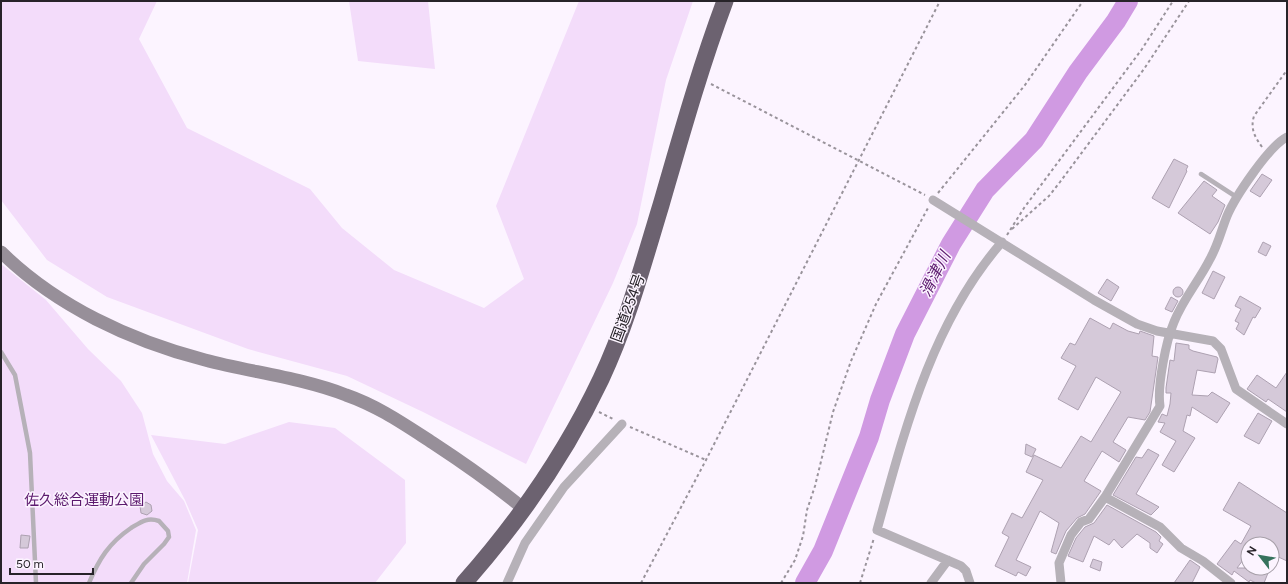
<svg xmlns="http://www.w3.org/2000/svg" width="1288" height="584" viewBox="0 0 1288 584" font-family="Figtree,'Noto Sans JP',sans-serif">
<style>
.green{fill:#f3dcfa}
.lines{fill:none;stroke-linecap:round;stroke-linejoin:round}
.river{stroke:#d09ae2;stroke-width:20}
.building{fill:#d5c9d9;stroke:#ada1b1}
.path{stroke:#99939b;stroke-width:2;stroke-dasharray:3 3;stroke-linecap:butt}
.lane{stroke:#b6b1b8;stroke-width:4.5}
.street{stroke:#b6b1b8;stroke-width:9}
.secondary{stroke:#978f99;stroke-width:13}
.highway{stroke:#6c6270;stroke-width:17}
.labels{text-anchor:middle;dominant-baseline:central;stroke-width:3;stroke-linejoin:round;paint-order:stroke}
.street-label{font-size:15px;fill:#272329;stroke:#fcf4ff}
.park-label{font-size:15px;fill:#5c1a6e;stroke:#fcf4ff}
.water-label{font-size:16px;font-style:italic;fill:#5d1b6f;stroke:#fcf4ff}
</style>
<rect width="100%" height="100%" fill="#fcf4ff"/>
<path class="green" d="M1,1H157L139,39L187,128L310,189L342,228L394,270L484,308L524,279L496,206L579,1H693L666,80L637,224L613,283L526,464L423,412L347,376L248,349L107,297L47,260L1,200Z
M349,1H428L435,69L358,61Z
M1,264L46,300L88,349L121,381L142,413L153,454L167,481L184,501L196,530L187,583H1Z
M289,422L335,428L405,480L406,543L375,583H188L198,530L185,500L151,435L225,444Z"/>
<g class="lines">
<path class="river" d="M805,583L823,551L869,437L880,400L905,334L951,244L985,190L1034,140L1078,72L1116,21L1128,1"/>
</g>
<path class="building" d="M1174,159L1188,166L1186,170L1187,171L1169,208L1152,198Z
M1262,174L1272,180L1260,197L1250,191Z
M1204,181L1217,190L1212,196L1225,205L1218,222L1210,234L1178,213Z
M1263,242L1271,246L1266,256L1258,252Z
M1213,271L1225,277L1214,299L1202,293Z
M1107,279L1119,287L1111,301L1098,293Z
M1173 292a5 5 0 1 1 10 0a5 5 0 1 1-10 0Z
M1240,296L1261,308L1255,318L1253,317L1244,335L1236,329L1239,323L1235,321L1241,309L1235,306Z
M1171,297L1178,301L1172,312L1165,309Z
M1090,318L1110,329L1113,323L1128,331L1139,334L1140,331L1154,336L1152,356L1158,357L1150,412L1145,420L1128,417L1113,442L1126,450L1119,462L1102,451L1084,481L1101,491L1085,514L1077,518L1066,531L1056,554L1051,552L1059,523L1040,511L1016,560L1031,567L1026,576L1018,572L1016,576L995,566L1009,537L1002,533L1012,513L1022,518L1043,480L1026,472L1034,455L1061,468L1081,436L1091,442L1121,392L1096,377L1078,410L1058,399L1076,366L1061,358L1070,343L1075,345Z
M1176,343L1189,345V349L1193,351L1217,357L1218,359L1215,373L1197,370L1192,395L1208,396L1212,392L1230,403L1217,423L1192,407L1190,416L1187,415L1183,431L1195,438L1174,472L1162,465L1176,441L1160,432L1165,423L1158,422L1162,414L1167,416L1170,404L1171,393H1166V388L1170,360L1174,361Z
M1287,372V412L1268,399L1266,402L1247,389L1257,375L1276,388Z
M1258,413L1272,421L1259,444L1244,436Z
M1026,444L1036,449L1032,457L1025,454Z
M1148,449L1159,455L1136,494L1159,507L1151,515L1113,495L1136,457L1142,458Z
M1239,482L1287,513V561L1272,554V544H1260L1253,540L1251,544H1248V548L1244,554L1246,556L1237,568H1270L1264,583H1256L1250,580L1249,582L1234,571L1232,575L1217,564L1235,540L1241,544L1251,526L1223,510Z
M146,502L151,505L152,511L147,515L141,513L140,506Z
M1107,505L1156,532L1161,537L1159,541L1163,544L1157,553L1150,548V543L1137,534L1122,548L1114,539L1109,545L1094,536L1083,562L1068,556L1076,538L1085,527L1094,523Z
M21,535L30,536L28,548H20Z
M1093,559L1102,562L1100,571L1090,567Z
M1190,560L1200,567L1192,583H1174Z"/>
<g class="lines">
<path class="path" d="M711,84L925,195
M1262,147C1255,137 1250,129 1254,116L1287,70
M938,193L1025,85L1083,1
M1012,229L1049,196L1060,182L1144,69L1189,1
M1007,235L1024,208L1142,49L1173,1
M599,412L613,419
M630,427L706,460
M641,583L706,460L940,1
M781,583L795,560L803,536L807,510L815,486L833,412L851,361L876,304L928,208
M860,583L874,538"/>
<path class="lane" d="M1201,174L1238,198
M1,352L15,375L30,453L36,583
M89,583C99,559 109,543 131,528C141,522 147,517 159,521L168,531L169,537L164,544L144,564L131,583"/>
<path class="street" d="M933,200L1094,300L1137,324L1157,331L1213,341L1221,349L1236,389L1287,424
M1105,497L1160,527L1181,548L1203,561L1231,583
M507,583L525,543L564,487L622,424
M931,583L948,560
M970,583L966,571L961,566L877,530C905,429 932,322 1002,242
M1061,583L1059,563L1071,535L1081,522L1089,519L1105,497L1160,406C1157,386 1166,341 1174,322C1183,299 1199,281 1210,259C1218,245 1221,231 1227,216C1235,197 1269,146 1287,137"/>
<path class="secondary" d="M1,252C56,306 131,341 205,360C250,372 303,378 346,395C378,406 405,425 433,443C465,464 495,485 524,509"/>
<path class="highway" d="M464,583C518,522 566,453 601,379C627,324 643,264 661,205C681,136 700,68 725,1"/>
</g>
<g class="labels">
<g class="street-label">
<text transform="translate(628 308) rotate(-70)">国道254号</text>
</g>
<g class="park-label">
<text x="84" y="500">佐久総合運動公園</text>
</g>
<g class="water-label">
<text transform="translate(935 274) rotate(-63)">滑津川</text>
</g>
</g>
<rect width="1288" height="584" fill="none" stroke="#272329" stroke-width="4"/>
<g transform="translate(1260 556) rotate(301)"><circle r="19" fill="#fcf4ff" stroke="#a7a0a9"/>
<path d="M0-3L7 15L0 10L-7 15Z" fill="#36725d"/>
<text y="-6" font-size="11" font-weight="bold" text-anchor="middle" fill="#272329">N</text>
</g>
<path d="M10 568v6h83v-6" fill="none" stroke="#272329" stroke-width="2"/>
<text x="16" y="568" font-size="12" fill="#272329" stroke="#fcf4ff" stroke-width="3" paint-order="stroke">50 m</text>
</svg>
